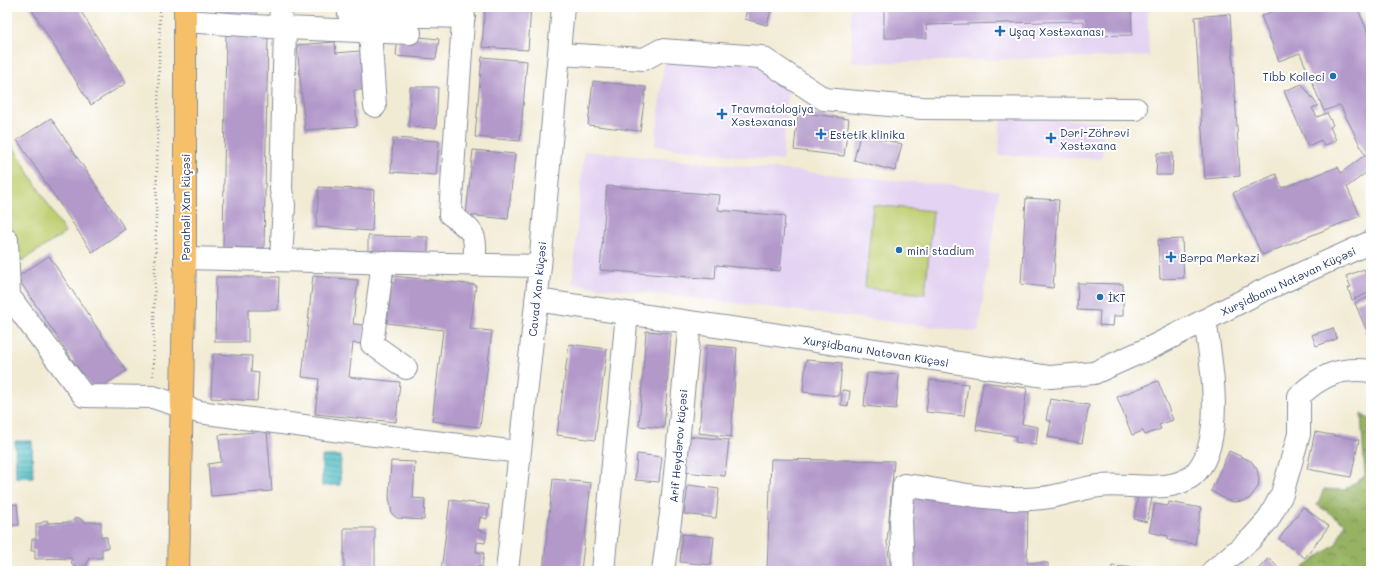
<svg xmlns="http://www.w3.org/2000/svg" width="1378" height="578" viewBox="0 0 1378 578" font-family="Mali,sans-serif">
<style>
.built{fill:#e4d3f2}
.forest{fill:url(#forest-crowns);stroke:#597060}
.green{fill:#bfcf71;stroke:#6d7f68}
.water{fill:url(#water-rules);stroke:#347690}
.building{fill:#b299ca}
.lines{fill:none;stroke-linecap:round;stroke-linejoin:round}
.minor-casing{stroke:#868d99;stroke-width:24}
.major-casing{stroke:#868d99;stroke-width:24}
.path{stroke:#868d99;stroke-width:2.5;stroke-dasharray:1 3;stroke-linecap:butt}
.minor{stroke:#fff;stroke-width:22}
.major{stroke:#f6c06b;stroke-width:22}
.poi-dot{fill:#1f6fb2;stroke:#fff;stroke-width:1.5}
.labels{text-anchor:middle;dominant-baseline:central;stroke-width:4;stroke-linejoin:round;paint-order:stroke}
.poi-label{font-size:11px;fill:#1b2f5e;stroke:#fff;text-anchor:start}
.street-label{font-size:11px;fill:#1b2f5e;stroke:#fff}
</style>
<defs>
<pattern id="forest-crowns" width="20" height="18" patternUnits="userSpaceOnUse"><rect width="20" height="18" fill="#97b263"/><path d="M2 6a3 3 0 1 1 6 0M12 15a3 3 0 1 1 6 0" fill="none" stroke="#7a9155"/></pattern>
<pattern id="water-rules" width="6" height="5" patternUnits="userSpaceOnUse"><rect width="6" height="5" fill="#4dbcc2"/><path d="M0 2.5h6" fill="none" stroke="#3f99a1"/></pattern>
</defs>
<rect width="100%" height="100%" fill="#fff"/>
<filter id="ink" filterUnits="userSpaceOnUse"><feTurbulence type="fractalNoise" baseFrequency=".025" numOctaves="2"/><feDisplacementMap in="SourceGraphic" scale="8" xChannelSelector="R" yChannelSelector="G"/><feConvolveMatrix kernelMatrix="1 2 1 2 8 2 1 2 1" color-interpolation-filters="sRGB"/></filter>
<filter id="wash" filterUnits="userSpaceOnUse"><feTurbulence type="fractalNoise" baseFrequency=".012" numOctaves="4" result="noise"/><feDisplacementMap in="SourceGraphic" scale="16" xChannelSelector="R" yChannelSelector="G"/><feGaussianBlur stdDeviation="0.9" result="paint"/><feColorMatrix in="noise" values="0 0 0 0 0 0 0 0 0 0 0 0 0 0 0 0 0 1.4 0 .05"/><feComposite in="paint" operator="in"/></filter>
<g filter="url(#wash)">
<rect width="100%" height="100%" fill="#f2ebd4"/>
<path class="built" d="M851,7H1147L1149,56L852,63Z
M665,54L760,63L789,82L782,161L655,146Z
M1001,117L1103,121L1102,159L999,155Z
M584,151L999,190L978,332L572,284Z"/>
<path class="forest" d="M1361,414L1371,420V571H1299L1336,544L1345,523L1317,505L1324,489L1344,490L1365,476Z"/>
<path class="green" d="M7,136L65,233L12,267Z
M873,205L933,211L925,294L865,288Z"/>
<path class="water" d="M15,441H32L33,477L16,478Z
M322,456H341L340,485L322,486Z"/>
<g id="blocks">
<path class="building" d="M30,7H78L126,83L91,105Z
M220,7H257V16L220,14Z
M485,7H531L528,50L482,47Z
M747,7H772L767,25L745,19Z
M884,7H1131L1132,35L1084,36V21L926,25L927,38H884Z
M1284,7H1357L1371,40V169L1347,187L1360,216L1262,255L1233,193L1276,174L1282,188L1338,167L1341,173L1365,155L1340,105L1324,111L1300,53L1279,61L1261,16Z
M1230,14L1240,176L1205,179L1195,17Z
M226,31L268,32L264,248L223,247Z
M398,35L439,39L436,59L396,56Z
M335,42L336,53L360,51L364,90H354L357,126L305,130L297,45Z
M482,57L527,61L520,141L475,137Z
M593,81L646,87L640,131L588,125Z
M1302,84L1318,106L1312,108L1317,117L1327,113L1333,125L1330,127L1336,140L1324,146L1321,140L1308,146L1284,91Z
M410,87H438L436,128L409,127Z
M798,112L849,119L844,156L794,150Z
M51,118L125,229L92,252L17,140Z
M860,134L902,144L895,171L854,160Z
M393,138L439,141L436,175L391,172Z
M473,150L515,154L508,219L466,215Z
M1157,153H1173L1172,175H1156Z
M607,186L720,195L718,210L785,216L780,271L716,265L715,279L600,270Z
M319,187L374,190L372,231L316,227Z
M1026,198L1059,200L1053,288L1021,284Z
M368,236L428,237V255L368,254Z
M1182,239L1184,278L1160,279L1158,240Z
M49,256L126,371L94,392L17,277Z
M1364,269L1371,286V292L1352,300L1348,288L1351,287L1346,276Z
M313,276L358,280L353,324L365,325L363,344L353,343L349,377L400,382L396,422L315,414L319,379L302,377Z
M393,276L476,285L470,329L492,331L480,427L432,421L443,330L387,323Z
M216,277H279L278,310H248V342H215Z
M1078,283L1123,284V316H1114L1113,326L1099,325L1100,311L1077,310Z
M1371,296V332L1368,334L1355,303Z
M1333,328L1337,339L1316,346L1312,335Z
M646,331L671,333L664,428L639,426Z
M569,344L607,349L595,440L557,435Z
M706,345L737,348L731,437L699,433Z
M213,354L252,356L251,372L259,373L257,401L211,398Z
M806,360L842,363L839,396L803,392Z
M867,373L899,375L896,409L864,406Z
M930,380L968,384L964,416L926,412Z
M1158,381L1173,420L1159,425L1161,429L1145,435L1143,431L1132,435L1117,397Z
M983,382L1027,388L1022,424L1038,427L1036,445L1015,442L1016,436L976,430Z
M842,390L850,391L848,406L841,405Z
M1050,399L1089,405L1082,443L1048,437L1051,421L1046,420Z
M267,431L272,491L211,496L208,464L221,462L219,435Z
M1315,432L1359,440L1351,477L1307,469Z
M687,436L729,440L725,476L683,472Z
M1229,451L1251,461L1257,469L1259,479L1258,487L1249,499L1243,501L1234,502L1227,500L1211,491Z
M637,454L662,457L659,482L635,480Z
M771,459L894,461L887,542L891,571H767Z
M391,461L415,462L413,498L425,499L424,520L397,518L392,514L389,497Z
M553,479L591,483L581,571H543Z
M688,485L719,489L716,518L684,514Z
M914,490L1028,503L1027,563H1048V571H911L907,538Z
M1138,495L1152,498L1147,522L1134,519Z
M450,500L489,505L487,519L480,517L478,530L487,532L485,543L477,542L476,552L484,553L482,567L475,566L474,571H441Z
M1169,502L1201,508L1195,544L1168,540V536L1149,532L1155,504L1168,506Z
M17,504L19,525L7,526V505Z
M1303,507L1329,526L1305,558L1279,539Z
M76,517L81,519L83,522H101V537H107L108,548L102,549V558H89L87,565L78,568L72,565L71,558L35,559V550L31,551L32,539H36V524L41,523L47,520L48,523L72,522Z
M344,528H375V571H344Z
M682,534L714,537L711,565L680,562Z
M1269,558L1281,571H1256Z
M1112,566L1152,569L1151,571H1111Z"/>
</g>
</g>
<g filter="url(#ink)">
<use href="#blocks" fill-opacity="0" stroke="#868d99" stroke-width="1"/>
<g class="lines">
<g class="minor-casing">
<path id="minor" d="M464,7L450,214C475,233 477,233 474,265
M349,14L464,17
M185,21L285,28L281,190L284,205L281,260
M280,27L281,7
M285,28L410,33
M370,31L375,106
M559,54L644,59L661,50L761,57L824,99L922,108L1136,109
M7,240L9,296L84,396L153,397L199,412L341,431L519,452
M185,258L540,266
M383,262L372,344L406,368
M536,300L765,333L1050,377L1094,373L1154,346L1260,292L1371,242
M507,571L540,266L563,7
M603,571L627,313
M663,571L671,514L690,322
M903,571L901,521L904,485C949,491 997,503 1042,498C1062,496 1080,488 1099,486C1129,482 1175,497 1197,471C1225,439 1211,359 1205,320
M1213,571L1251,539L1268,520L1282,494L1299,434V396C1322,375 1339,367 1371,371"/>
</g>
<g class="major-casing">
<path id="major" d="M178,571L185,258V7"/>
</g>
<path class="path" d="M153,376L160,7"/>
<use href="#minor" class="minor"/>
<use href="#major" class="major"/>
</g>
</g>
<g class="poi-dot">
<path d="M998 25h4v4h4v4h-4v4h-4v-4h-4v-4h4z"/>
<circle cx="1333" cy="76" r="4"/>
<path d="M720 108h4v4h4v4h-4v4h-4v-4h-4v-4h4z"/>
<path d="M819 128h4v4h4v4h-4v4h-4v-4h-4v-4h4z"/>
<path d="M1049 132h4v4h4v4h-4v4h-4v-4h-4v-4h4z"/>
<circle cx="899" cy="250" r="4"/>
<path d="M1169 251h4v4h4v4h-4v4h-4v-4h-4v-4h4z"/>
<circle cx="1100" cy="297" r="4"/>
</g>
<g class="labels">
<g class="poi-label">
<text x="1009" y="31">Uşaq Xəstəxanası</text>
<text x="1325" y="76" text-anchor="end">Tibb Kolleci</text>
<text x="731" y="108">Travmatologiya<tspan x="731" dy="13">Xəstəxanası</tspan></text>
<text x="1060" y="132">Dəri-Zöhrəvi<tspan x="1060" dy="13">Xəstəxana</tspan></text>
<text x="830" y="134">Estetik klinika</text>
<text x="907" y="250">mini stadium</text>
<text x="1180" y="257">Bərpa Mərkəzi</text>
<text x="1108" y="297">İKT</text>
</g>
<g class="street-label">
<text transform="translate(185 207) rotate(-90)">Pənahəli Xan küçəsi</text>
<text transform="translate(1288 281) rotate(-25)">Xurşidbanu Natəvan Küçəsi</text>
<text transform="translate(537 289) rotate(-84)">Cavad Xan küçəsi</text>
<text transform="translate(876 351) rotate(9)">Xurşidbanu Natəvan Küçəsi</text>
<text transform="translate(678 446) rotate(-85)">Arif Heydərov küçəsi</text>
</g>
</g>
<rect width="1378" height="578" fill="none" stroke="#fff" stroke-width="24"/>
</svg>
